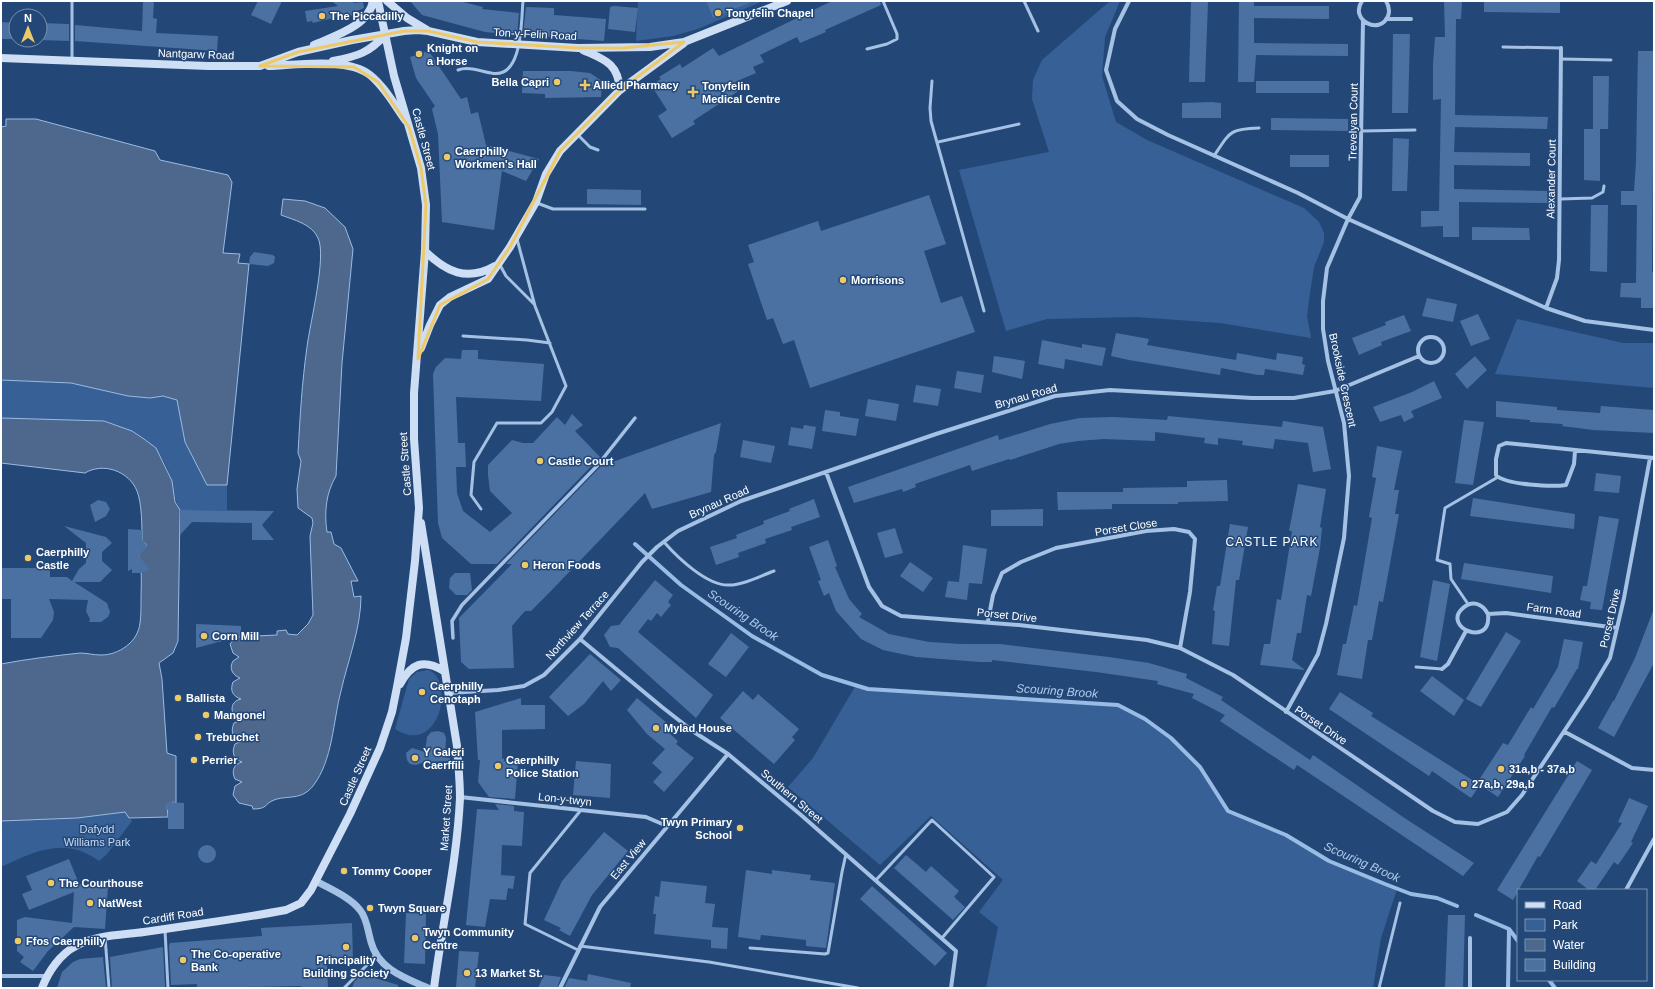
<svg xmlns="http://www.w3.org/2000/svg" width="1655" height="989" viewBox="0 0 1655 989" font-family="Helvetica,sans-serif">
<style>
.green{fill:#376196}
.water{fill:#4d688c;stroke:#99bce5}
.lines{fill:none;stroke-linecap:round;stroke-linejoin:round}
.stream{stroke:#99bce5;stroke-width:4}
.building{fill:#4b71a2}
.service{stroke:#a5c1e4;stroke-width:3}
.pedestrian{stroke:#a5c1e4;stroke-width:3.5}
.minor{stroke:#a5c1e4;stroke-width:4}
.tertiary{stroke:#a5c1e4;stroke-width:7}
.secondary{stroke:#cedef4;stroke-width:8}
.marked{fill:none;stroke:#eec968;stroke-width:3;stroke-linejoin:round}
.poi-dot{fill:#eec968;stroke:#234878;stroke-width:1.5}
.labels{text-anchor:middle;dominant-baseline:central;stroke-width:3;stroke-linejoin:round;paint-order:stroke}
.poi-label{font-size:11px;font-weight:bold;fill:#fff;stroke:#234878;text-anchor:start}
.street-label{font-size:11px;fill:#fff;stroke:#234878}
.park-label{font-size:11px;fill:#c7dbf3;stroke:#234878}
.neighbourhood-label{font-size:12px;letter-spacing:1px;fill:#fff;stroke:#234878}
.water-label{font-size:12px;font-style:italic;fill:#b0cbec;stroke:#234878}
</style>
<rect width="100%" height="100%" fill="#234878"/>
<path class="green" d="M706,1L713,18L740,7L737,1H763L698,29L673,36L636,41L638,2Z
M1110,1H1120L1105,37L1102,76L1116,122L1147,140L1304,208L1319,222L1324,233V242L1314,267L1310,293L1307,316L1311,338L1220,323L1136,317L1047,319L1006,331L959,170L1049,152L1032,99L1033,80L1042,60Z
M1517,319L1623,343H1654V388L1495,374Z
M1,380L71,383L128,396L150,398L163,396L177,400L185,442L207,484L227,485V510H180C174,500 175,491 172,481C161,445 138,431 104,421L1,418Z
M428,670C455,677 441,758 395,729L409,679L417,672Z
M856,685L868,689L1118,705L1145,719L1171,738L1200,767L1228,811L1286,835L1329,861L1397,889L1381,938L1373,988H986L998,927L979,912L1003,880L931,816L880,865L788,787L813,758Z
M125,812L132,821L107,854L99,861C66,836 34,851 1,867V821L77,818Z"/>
<path class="water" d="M6,119H36L155,151L160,160L228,175L232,182L223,253L240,254L238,263L249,264L227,485H207L185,442L177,400L163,396L150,398L128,396L71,383L1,380V127L6,126Z
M283,199L305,201L325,208L345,227L353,249L342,363L336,476C326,493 324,512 327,532H331L334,544L341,548L358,581H351L354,597L361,596C361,628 348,660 341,691C333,721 333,760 313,786C301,801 287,795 274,800C264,804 268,809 253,809L252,806L239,803L233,795L235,786L242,782L235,779C231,771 234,764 242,762C234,759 231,753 235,744L242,741C233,738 230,732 234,723L241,720L234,716C230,708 232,701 241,699C232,696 230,690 233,682L240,678C232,675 229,668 233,661L239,657L233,653L230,644L236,637L277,635V631L286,630L288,634L297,635L308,624L313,615L310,536L313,523L312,518L298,508L297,489L301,461L298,453C300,417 302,382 307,347C310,323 327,256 318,238C312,224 294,220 281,215Z
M1,418L104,421L132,431L144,439L156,448L172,481L175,502L180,510L178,641L173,653L159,663L162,679L167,753L176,756V803L173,802L167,805L168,817L129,818L125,812L77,818L1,821V664C27,659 53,656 80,653C87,653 93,655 101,655C119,655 138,642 140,623C141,616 141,608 141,601C141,583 143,567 137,550L146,547V544L142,541C142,528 142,503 137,491C129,471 103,462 85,473L1,463Z"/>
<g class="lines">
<path class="stream" d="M635,544L681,585L752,636L822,675L868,689L1118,705L1145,719L1171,738L1200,767L1228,811L1286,835L1329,861L1385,884L1411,894L1437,898L1457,906
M1476,915L1509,929L1518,941
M1549,980L1555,988
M1508,988L1509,929"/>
</g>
<path class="building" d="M143,1H154L153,18L157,19L156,33L218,36L217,51L75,41V25L142,31Z
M258,1H282L271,24L251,15Z
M331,1H353L354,3L363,2L364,8L355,12V18L349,14L313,23L312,21L307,22L305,11L338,6Z
M410,1H459L483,7L482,9L519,13L517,35L485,32L422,15Z
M706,1H754L713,18Z
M832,1H880L881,5L825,30L826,32L800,43L797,37L760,55L764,62L753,67L756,73L735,82L740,90L693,121L695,124L672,138L658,116L667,110L651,85L661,79L659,77L680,64L682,68L713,48L719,56Z
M1239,1H1254V6H1329V19L1254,18V43L1348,44V56L1256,55L1254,82H1238Z
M1444,1H1462L1461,19H1456L1455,115L1548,117L1547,129L1455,127L1454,152L1530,153V166L1454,165V189L1547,191L1548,203L1459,202V237H1443V226L1421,227V211H1439L1441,99L1433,100V64L1435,37H1445Z
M1484,1L1560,2V13L1484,12Z
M1191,2H1208L1205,82H1189Z
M614,6L638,8L635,32L608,29L610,7Z
M526,7L554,8V15L606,19L604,41L523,35Z
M1,22L16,23V39H1Z
M40,23L69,24V41L40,40Z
M1393,34H1410L1408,113H1392Z
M1638,51H1654L1652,272L1654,273V308H1641V298L1620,297L1621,283H1636L1637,205H1621V191H1634L1636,162Z
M425,52L430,53L461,99L467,97L471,114L478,112L486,145L539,159L526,181L502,171L494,230L442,222L438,134L432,109L435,106L416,78L410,57Z
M523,71H571L590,73L602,81L601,97L545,98V94L522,93Z
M1593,76H1609L1608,129H1600V181L1584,180V129H1593Z
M1256,81H1329V93H1256Z
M1212,102L1221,103V118H1182V103Z
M1271,118L1348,119V131L1271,130Z
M1393,138L1409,139L1407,191H1392Z
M1290,155H1329V167H1290Z
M587,189L641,190V205L587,204Z
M929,195L946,244L924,251L941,303L962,296L975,332L810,388L794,340L783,344L773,318L767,320L748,264L754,262L748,245L818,221L821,231Z
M1591,205H1608L1607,272L1590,271Z
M1472,227L1529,228L1530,240H1472Z
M254,252L273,255L275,257L274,263L268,266L249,264L250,257Z
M1427,298L1457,304L1453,322L1422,316Z
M1478,314L1490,339L1471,346L1460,321Z
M1404,315L1411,331L1381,342L1382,345L1359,355L1352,338L1386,325L1385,322Z
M1116,333L1149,339L1147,345L1236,360L1237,353L1276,360L1277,353L1303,357L1302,364L1305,365L1303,375L1265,369L1264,375H1258L1221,368L1220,375L1129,360L1111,356Z
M1042,340L1082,348V344L1106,348L1102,366L1065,359L1064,369L1038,364Z
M462,350H478V359L544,364L541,401L456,397L458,443H465L466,467H456L457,493L463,511L490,532L512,513L490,491L488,475V465L512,440L523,443H533L557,417L565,425L572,414L583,425L575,431L600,457L497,564H471L442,538L438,523L433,374L436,367L445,358L461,359Z
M994,356L1025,361L1022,379L992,372Z
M1475,356L1487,370L1467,389L1455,374Z
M957,371L984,375L981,393L954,388Z
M1434,381L1442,398L1411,411L1414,417L1404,422L1401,415L1380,422L1373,407L1412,392Z
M916,385L941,389L938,406L913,402Z
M868,399L899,404L896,421L865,416Z
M1496,401L1557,407V410L1600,413L1601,406L1654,410V433L1593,430L1562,426L1563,424L1530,422V420L1496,417Z
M825,410L840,412V416L859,419L856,436L822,431Z
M1168,416L1282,427L1283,421L1323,427L1331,469L1313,472L1308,443L1275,439L1273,449L1242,445L1243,441L1218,438V445L1204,443L1205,438L1155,432V441L1104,439L1078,441L1059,444L1010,460L1009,459L972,471L970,465L915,484L916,487L903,492L902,489L854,503L848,487L998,435L999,440L1050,424L1080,418L1113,417L1167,420Z
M1464,420L1484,422L1473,485L1455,483Z
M721,423L716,452L714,455L711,492L652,509L645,493L549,593L531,611H525L512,626L514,668L469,669L461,662L459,618L512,564H506L605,462L607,464Z
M804,425L816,427L812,449L788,445L791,427L803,429Z
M743,440L775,446L771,463L740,457Z
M1377,446L1402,451L1394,490H1399L1395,514H1399L1383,602L1379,601L1372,640H1368L1362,679L1337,675L1343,644H1346L1354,605L1357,606L1372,518L1369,517L1376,478L1372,477Z
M1596,473L1621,476L1619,493L1594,491Z
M1227,480L1228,501L1178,502V504H1112V509L1058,510L1057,492H1123V488L1187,487V481Z
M1298,484L1326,489L1320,527L1322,528L1320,548L1311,596L1307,595L1301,633H1297L1292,660L1305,670L1260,665L1264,644H1270L1277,599L1281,600L1292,531H1289Z
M1473,498L1575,514L1574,529L1470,516Z
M814,499L820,517L791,527L792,530L765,539L766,543L738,553L739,557L716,565L710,547L737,538L736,535L764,524L763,521L790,511L789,509Z
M98,500L106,502L110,509L106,516L95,522L90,505Z
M1043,509V526H991V510Z
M180,510L274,511L262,525L274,540H252V523L192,522L180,535Z
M1599,516L1619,519L1602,610L1590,609L1591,602L1580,600L1583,586H1587Z
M1230,524L1248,527L1239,580H1236L1229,646L1212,644L1215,611L1213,610L1217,586H1220Z
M64,526L106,537L112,543L102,552V561L112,570L100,582H74L107,603L110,612L108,617L101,622H89L90,619L86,611L88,600L49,599L54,612L53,620L41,638H11V599H1V568H50V577H67L72,581L79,569L86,563V543Z
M895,528L903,553L885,558L877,533Z
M128,529L142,530V539L147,546L139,556L150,570L141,573H132V569L128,571Z
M828,540L837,566L835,567L849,599L862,614L859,617L889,634L929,642L961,644H1000L1109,657L1149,663L1187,674L1186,678L1223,697L1221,700L1310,760L1313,755L1406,819L1474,863L1463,876L1297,765L1294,770L1220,721L1225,715L1192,698L1194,694L1157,684L1158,681L1096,672L992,660V662H980L916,657L883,650L861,639L836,611L829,593L824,596L818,581L821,580L809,547Z
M963,545L987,549L982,584L969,583L967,600L945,597L948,581L959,582Z
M910,562L933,578L923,592L900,576Z
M1464,563L1553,576L1551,593L1461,579Z
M455,573H470L472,590L467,595H456L449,588L450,578Z
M655,580L673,595L668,602L671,605L661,617L657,613L651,621L648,619L638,632L713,695L696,718L618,648L610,647L604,635L611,626L619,625Z
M1433,580L1450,584L1437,661L1420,657Z
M1653,611L1654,663L1614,737L1598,728L1613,701H1614L1635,658Z
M196,624L241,626V636L196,648Z
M1506,632L1521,641L1481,707L1466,699Z
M731,633L749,647L726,677L708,664Z
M1564,639L1583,642L1578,669H1577L1554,708L1552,707L1524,755L1525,756L1498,797L1480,785L1471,798L1432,771L1429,776L1329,709L1340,692L1373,713L1371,716L1477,783L1503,743L1508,745L1531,707L1533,709L1558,667Z
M590,654L621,680L611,691L603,681L584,704L568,716L549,697Z
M1432,676L1464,700L1454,716L1420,691Z
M743,691L753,700L758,694L799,729L792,737L795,740L774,764L720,718Z
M521,698V705H545V729L502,730V759L504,758V761H518L515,799L489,797L478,782L480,760H478L475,712Z
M637,698L674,729L670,734L678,741L676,744L694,758L664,792L653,782L662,772L652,763L665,749L647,734L627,710Z
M438,731L444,733L446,738L445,757L450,758V761L424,762L416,765L410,764L407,760L406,753L412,748L425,752L427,737L431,732Z
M576,761L611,764L610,798L573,795Z
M1577,761L1592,770L1540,857L1538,856L1513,900L1497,890Z
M1629,798L1648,806L1631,842L1633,843L1618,865L1614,862L1595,890H1589L1577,881L1591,861L1596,864L1622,823L1618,822Z
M169,802L184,803V829H168V811L166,806Z
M495,804L514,806V811L524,812L522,846L502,845L501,875L515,876L513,889L508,888L506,900L490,899L485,927L466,925L477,809L499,810Z
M604,832L628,851L592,895L570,936L559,930L561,928L544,920L562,881Z
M198 854a9 9 0 1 1 18 0a9 9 0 1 1-18 0Z
M906,855L926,872L931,866L959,891L954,897L965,907L953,920L894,868Z
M69,859L79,884L108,886L105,929L74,927L48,951L33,971L20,962L24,957L17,951V920L25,917L72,923L74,892L29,910L22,894L32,890L26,876Z
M746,870L772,874V870L811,875L810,880L835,883L826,948L806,946V940L761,935L760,940L738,937Z
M661,881L707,886L705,903L715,904L712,927L728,928L727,949L711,948V940L654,934L656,914H653L655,896L659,897Z
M872,886L947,953L935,966L860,899Z
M406,913L426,914L425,964L404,963Z
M1448,915H1465L1463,988H1445Z
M352,923L353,962L325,961V964L327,965L328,988H301V986L197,988V984L171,985L169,946L170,943L262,936L261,928Z
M163,947L165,988H112L110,957Z
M459,951L479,952L475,988H456Z
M103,957L106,988H57L62,972L73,962L80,959Z
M362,974L398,985V988H352L354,982Z
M588,974L631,983L630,988H564L569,978L587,981Z
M544,975L561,977L557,988H538Z"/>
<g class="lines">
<path class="service" d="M72,1V59
M1024,1L1038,31
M1503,47L1561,48
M867,49L887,44L897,39V34L883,1
M1561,59L1611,60
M458,70C468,66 480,71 491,73C523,80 521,21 523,1
M932,81L930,108L931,121L984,311
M1362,131L1415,130
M577,134L590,147L598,150
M938,142L1019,124
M1214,156C1230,132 1229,129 1259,128
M1560,199L1592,198L1603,192L1604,186
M537,203L553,209H645
M500,265L506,276L534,304
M463,336L527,340L550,343
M481,509L471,495L474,462L497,423H541L552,412L566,386L535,306L517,239
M664,542C677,557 708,587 730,585C744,585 760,576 774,571
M1468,604L1451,579L1450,564L1437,560L1445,508L1498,477
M1416,667L1442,669
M876,880L932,820L994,877L942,938
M165,930L168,988
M105,937L109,988
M580,946L709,962L858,988
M750,948L825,954L828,953L842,872L846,854
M578,950L525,924L530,873L581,810
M344,988L372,960L375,953
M1379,988L1400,903"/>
<path class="pedestrian" d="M453,638L452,621L462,605L597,466L635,418"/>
<path class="minor" d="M1129,1L1115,29L1106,70L1117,101L1137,119L1168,135L1298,193L1348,219L1327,268L1323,301V329L1328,361L1344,423L1349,476L1344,538L1326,624L1318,654L1286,712
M1362,1C1349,20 1380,36 1388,16C1390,11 1389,6 1386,1
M1386,19H1411
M1363,21L1360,197L1348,219L1546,308L1585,321L1654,330
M1546,308L1557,278L1559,260L1561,48
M1418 350a13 13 0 1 1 26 0a13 13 0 1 1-26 0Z
M1575,451L1574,464L1566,485C1553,487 1505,485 1496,475V459L1499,446L1506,443L1654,458
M826,472L869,587L882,606L901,616L1019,625L1147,640L1180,648L1233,675L1433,811L1455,822L1478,824L1507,812L1522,795L1588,695L1610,658L1624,598L1650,458
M1488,614C1482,603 1472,600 1463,608C1441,627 1492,649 1488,614L1506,613L1617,628
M988,621L993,595L1002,573L1021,562L1056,548L1146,531L1174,529L1189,532L1195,539L1190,592L1180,648
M580,639L662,707L694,732L728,754L801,815L956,951L951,988
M1442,669L1448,664L1466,631
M449,693L498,690L524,686L544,675L580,639L642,562L657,547L678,531L741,501L936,434L1055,396L1110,390L1252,398H1294L1335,391L1419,356
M1565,732L1632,768L1654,770
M460,797L646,817L667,826
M1626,890L1654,839
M1470,938V988
M1,976H47
M560,988L600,907L728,754"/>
<path class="tertiary" d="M316,881C330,889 350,897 360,910C367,918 368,932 371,942C378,969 405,978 428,988"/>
<path class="secondary" d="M387,1L407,18L427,30
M314,45C334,36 369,26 373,1
M583,50C605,60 618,63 620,90
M1,58L208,66H260L298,52L352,40L404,31L417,30L428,31L477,42L578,48L650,47L684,42L787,1
M333,61C358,56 369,53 386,34
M269,66C296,65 348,57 370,75C385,87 395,106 406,121
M425,251C446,272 467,282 495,266
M421,348L430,325L440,305L450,297L488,279L510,247L536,202L546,174L560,151L620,90L684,43
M421,523L457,746C458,763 460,780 460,798C457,862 442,925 434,988
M400,684C411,664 423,658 444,671
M42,988C48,972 60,954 76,946C95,935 123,935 144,932C191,925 239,919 286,910L301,903L311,890L350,814L380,748L392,712L397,687L406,638L415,561L419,508L414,439V393L425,251L426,205L421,168L394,76L378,1"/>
</g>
<path class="marked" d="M404,31H428L477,42L578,48H623L684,42L620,90L560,151L510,247L488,279L440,305L418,359L426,205L421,168L409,127L378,82L354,67L260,66L298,52Z"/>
<g class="poi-dot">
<circle cx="718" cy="13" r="4"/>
<circle cx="322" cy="16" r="4"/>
<circle cx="419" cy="54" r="4"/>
<circle cx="557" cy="82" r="4"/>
<path d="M583 79h4v4h4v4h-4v4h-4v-4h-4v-4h4z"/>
<path d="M691 86h4v4h4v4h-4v4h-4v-4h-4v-4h4z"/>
<circle cx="447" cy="157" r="4"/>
<circle cx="843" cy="280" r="4"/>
<circle cx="540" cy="461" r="4"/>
<circle cx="28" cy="558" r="4"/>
<circle cx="525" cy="565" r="4"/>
<circle cx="204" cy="636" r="4"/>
<circle cx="422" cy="692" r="4"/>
<circle cx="178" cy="698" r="4"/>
<circle cx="206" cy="715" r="4"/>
<circle cx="656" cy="728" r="4"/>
<circle cx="198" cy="737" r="4"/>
<circle cx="415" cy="758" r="4"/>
<circle cx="194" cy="760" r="4"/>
<circle cx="498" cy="766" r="4"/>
<circle cx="1501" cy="769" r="4"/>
<circle cx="1464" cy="784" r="4"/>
<circle cx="740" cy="828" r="4"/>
<circle cx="344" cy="871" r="4"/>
<circle cx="51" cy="883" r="4"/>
<circle cx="90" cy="903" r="4"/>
<circle cx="370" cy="908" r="4"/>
<circle cx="415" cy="938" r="4"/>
<circle cx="18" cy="941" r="4"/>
<circle cx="346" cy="947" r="4"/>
<circle cx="183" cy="960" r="4"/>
<circle cx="467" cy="973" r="4"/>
</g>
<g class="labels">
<g class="poi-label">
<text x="726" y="13">Tonyfelin Chapel</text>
<text x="330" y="16">The Piccadilly</text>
<text x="427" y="48">Knight on<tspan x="427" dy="13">a Horse</tspan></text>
<text x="549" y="82" text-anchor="end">Bella Capri</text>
<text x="593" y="85">Allied Pharmacy</text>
<text x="702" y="86">Tonyfelin<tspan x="702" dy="13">Medical Centre</tspan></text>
<text x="455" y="151">Caerphilly<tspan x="455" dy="13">Workmen's Hall</tspan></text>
<text x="851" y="280">Morrisons</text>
<text x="548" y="461">Castle Court</text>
<text x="36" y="552">Caerphilly<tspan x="36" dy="13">Castle</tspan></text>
<text x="533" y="565">Heron Foods</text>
<text x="212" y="636">Corn Mill</text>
<text x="430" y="686">Caerphilly<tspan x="430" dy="13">Cenotaph</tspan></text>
<text x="186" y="698">Ballista</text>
<text x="214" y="715">Mangonel</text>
<text x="664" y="728">Mylad House</text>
<text x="206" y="737">Trebuchet</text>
<text x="423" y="752">Y Galeri<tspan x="423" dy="13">Caerffili</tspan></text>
<text x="202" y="760">Perrier</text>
<text x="506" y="760">Caerphilly<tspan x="506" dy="13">Police Station</tspan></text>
<text x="1509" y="769">31a,b - 37a,b</text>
<text x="1472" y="784">27a,b, 29a,b</text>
<text x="732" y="822" text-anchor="end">Twyn Primary<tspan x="732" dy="13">School</tspan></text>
<text x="352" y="871">Tommy Cooper</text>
<text x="59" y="883">The Courthouse</text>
<text x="98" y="903">NatWest</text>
<text x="378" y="908">Twyn Square</text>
<text x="423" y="932">Twyn Community<tspan x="423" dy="13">Centre</tspan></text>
<text x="26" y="941">Ffos Caerphilly</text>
<text x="191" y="954">The Co-operative<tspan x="191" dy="13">Bank</tspan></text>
<text x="346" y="960" text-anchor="middle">Principality<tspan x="346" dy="13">Building Society</tspan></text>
<text x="475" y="973">13 Market St.</text>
</g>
<g class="street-label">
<text transform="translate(535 34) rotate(3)">Ton-y-Felin Road</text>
<text transform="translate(196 54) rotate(2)">Nantgarw Road</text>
<text transform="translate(1353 122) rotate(-89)">Trevelyan Court</text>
<text transform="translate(424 139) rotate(75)">Castle Street</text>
<text transform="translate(1551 179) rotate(-89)">Alexander Court</text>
<text transform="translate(1343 380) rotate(78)">Brookside Crescent</text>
<text transform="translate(1026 396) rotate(-16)">Brynau Road</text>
<text transform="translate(405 464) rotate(-94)">Castle Street</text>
<text transform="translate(719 502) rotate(-24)">Brynau Road</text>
<text transform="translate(1126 527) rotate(-9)">Porset Close</text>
<text transform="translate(1554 610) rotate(8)">Farm Road</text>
<text transform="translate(1007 615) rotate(6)">Porset Drive</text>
<text transform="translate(1610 618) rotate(-77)">Porset Drive</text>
<text transform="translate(577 625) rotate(-48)">Northview Terrace</text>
<text transform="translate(1321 725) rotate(34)">Porset Drive</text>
<text transform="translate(355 776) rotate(-66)">Castle Street</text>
<text transform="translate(792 796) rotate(40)">Southern Street</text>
<text transform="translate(565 799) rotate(6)">Lon-y-twyn</text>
<text transform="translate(446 818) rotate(-86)">Market Street</text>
<text transform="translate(628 859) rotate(-50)">East View</text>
<text transform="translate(173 916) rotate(-9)">Cardiff Road</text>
</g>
<g class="park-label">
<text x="97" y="829">Dafydd<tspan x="97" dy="13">Williams Park</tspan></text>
</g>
<g class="neighbourhood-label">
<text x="1272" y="542">CASTLE PARK</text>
</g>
<g class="water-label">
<text transform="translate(743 615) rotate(34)">Scouring Brook</text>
<text transform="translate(1057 691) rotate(4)">Scouring Brook</text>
<text transform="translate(1362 862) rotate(24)">Scouring Brook</text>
</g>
</g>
<rect width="1655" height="989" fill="none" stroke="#ffffff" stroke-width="4"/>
<rect x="1517" y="889" width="130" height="92" fill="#234878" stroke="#7b91ae"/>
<rect x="1525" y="902" width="20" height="6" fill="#cedef4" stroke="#7b91ae"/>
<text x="1553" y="909" font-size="12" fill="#ffffff">Road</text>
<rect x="1525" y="919" width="20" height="12" fill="#376196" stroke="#7b91ae"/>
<text x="1553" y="929" font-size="12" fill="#ffffff">Park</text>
<rect x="1525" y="939" width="20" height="12" fill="#4d688c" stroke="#7b91ae"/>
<text x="1553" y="949" font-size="12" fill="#ffffff">Water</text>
<rect x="1525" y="959" width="20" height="12" fill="#4b71a2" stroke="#7b91ae"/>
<text x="1553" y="969" font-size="12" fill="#ffffff">Building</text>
<g transform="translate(28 28)"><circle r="19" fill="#234878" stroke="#7b91ae"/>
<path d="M0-3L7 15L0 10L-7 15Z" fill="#eec968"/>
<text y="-6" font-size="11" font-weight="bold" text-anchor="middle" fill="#ffffff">N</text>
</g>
</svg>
